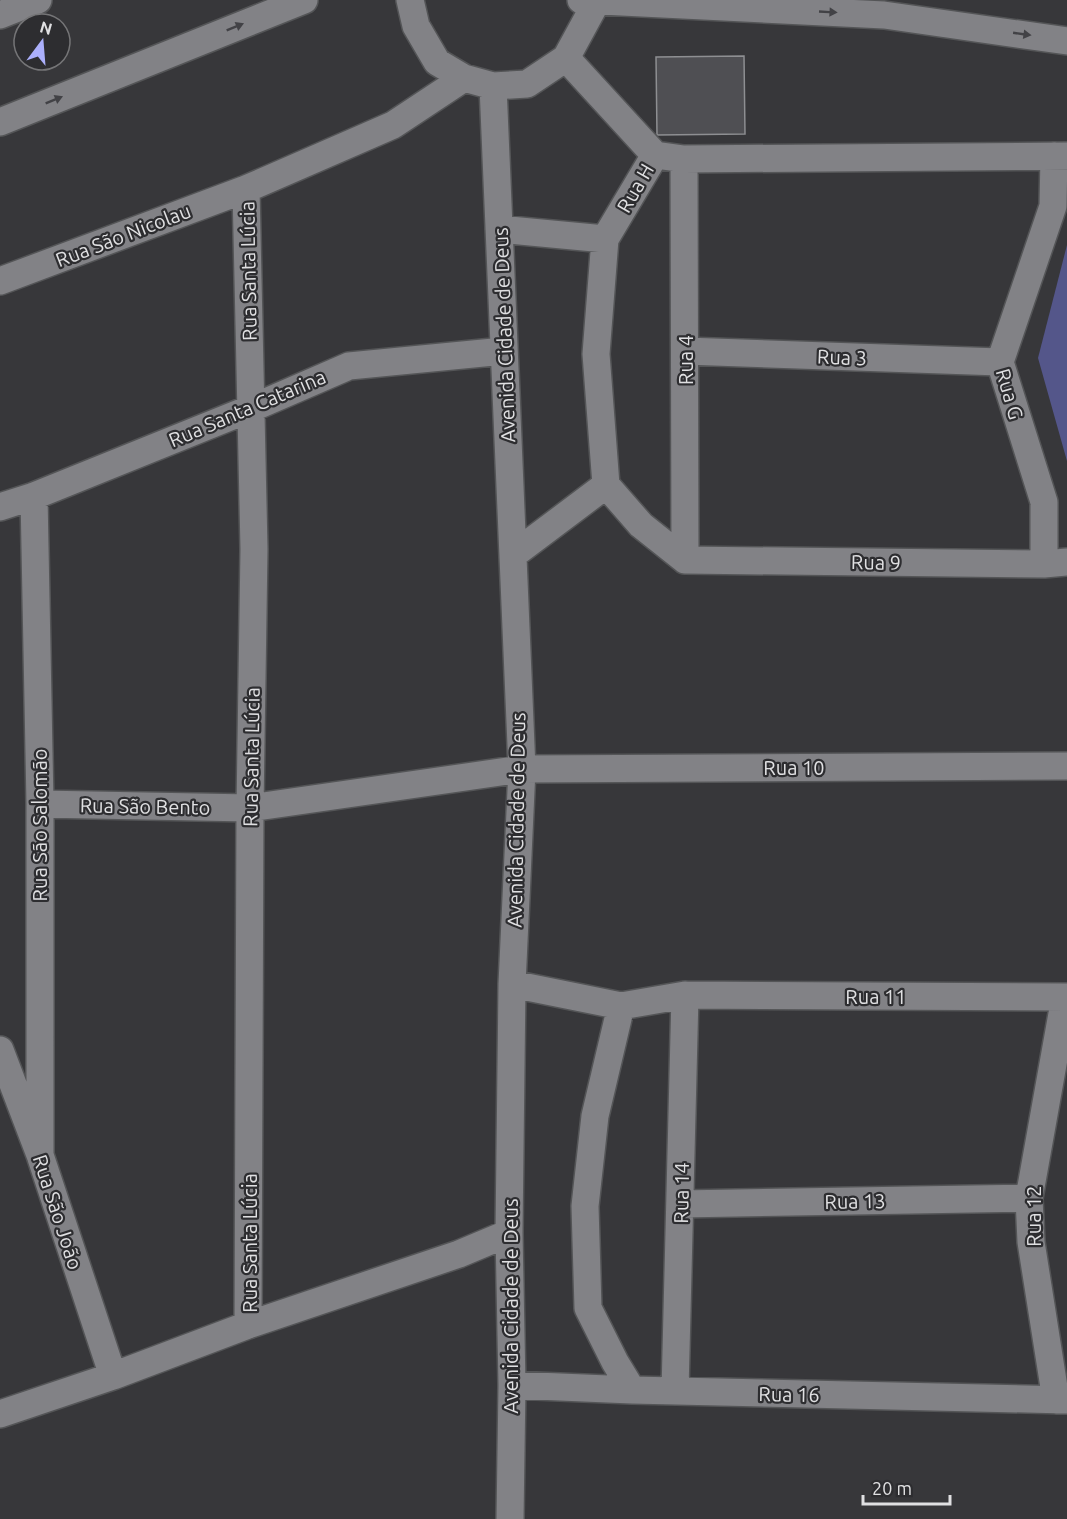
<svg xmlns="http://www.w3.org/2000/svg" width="1067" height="1519" viewBox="0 0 1067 1519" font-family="Ubuntu,sans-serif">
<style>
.green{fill:#54568a}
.building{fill:#4f4f53;stroke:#8e8f92;stroke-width:1.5}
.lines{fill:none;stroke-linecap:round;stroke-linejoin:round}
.minor-casing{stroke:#545557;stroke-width:30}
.minor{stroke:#828286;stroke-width:27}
.oneway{fill:#424246}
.labels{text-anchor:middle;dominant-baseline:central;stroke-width:4.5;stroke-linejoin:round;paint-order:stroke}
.street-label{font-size:20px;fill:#e0e0e2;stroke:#2d2d30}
</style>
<rect width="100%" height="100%" fill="#37373a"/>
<path class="green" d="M1067,245V461L1038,358Z"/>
<path class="building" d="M744,56L745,134L657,135L656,57Z"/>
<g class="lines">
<g class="minor-casing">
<path id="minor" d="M410,0L416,26L437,62L464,78L493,86L527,84L566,58L597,1
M581,0L884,15L1067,41
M0,15L38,0
M566,58L655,155
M493,86L522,769L512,984L509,1233L512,1385L510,1519
M0,122L304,0
M684,159L685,560
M246,189L254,549L250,808L248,1325
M499,229L605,239
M0,281L246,189L393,125L464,78
M685,351L1000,362
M34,496L40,804V1155
M0,507L34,496L252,408L349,366L504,351
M513,555L606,485
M685,560L641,525L606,485L596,354L605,239L655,155L684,159L1067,156
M685,560L1044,564L1067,562
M1044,564V502L1000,362L1053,206L1054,156
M40,804L250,808L522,769L1067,766
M512,984L621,1006
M0,1050L40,1155L113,1376
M680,1204L1029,1198
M512,1385L632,1390L1067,1400
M632,1390L615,1362L588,1308L585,1206L595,1116L621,1006L685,995L1067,997
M675,1391L685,995
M1056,1400L1031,1242L1029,1198L1065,997
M0,1414L113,1376L248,1325L459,1254L509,1233"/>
</g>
<use href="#minor" class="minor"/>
</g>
<defs><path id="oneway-solid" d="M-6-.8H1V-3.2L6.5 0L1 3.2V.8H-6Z" transform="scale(1.5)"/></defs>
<g class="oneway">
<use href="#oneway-solid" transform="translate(828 12) rotate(3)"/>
<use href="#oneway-solid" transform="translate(235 27) rotate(-22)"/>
<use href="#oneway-solid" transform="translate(1022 34) rotate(8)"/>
<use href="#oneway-solid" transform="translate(54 100) rotate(-22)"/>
</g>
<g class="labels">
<g class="street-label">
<text transform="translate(635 188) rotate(-60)">Rua H</text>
<text transform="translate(123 235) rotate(-21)">Rua São Nicolau</text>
<text transform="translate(248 271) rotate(-91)">Rua Santa Lúcia</text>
<text transform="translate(504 335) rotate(-92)">Avenida Cidade de Deus</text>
<text transform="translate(842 357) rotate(2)">Rua 3</text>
<text transform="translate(685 360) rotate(-90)">Rua 4</text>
<text transform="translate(1010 394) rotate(74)">Rua G</text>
<text transform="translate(247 408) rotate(-23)">Rua Santa Catarina</text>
<text transform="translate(876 562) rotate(1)">Rua 9</text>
<text transform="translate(251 757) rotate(-89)">Rua Santa Lúcia</text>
<text x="794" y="767">Rua 10</text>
<text transform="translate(145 806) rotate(1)">Rua São Bento</text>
<text transform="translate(516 820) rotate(-89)">Avenida Cidade de Deus</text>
<text transform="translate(39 825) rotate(-90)">Rua São Salomão</text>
<text x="876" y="996">Rua 11</text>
<text transform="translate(681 1193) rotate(-89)">Rua 14</text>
<text transform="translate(855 1201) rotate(-1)">Rua 13</text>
<text transform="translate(58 1212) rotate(72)">Rua São João</text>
<text transform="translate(1033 1216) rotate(-90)">Rua 12</text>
<text transform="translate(249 1243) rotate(-90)">Rua Santa Lúcia</text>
<text transform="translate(510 1306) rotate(-90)">Avenida Cidade de Deus</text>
<text transform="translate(789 1394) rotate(1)">Rua 16</text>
</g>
</g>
<g transform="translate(42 42) rotate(16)"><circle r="28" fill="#2d2d30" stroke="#757577" stroke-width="1.5"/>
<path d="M0-4.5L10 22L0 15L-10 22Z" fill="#abaffb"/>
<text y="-9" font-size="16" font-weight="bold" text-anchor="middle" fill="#e0e0e2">N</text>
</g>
<path d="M863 1495v9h87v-9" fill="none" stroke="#e0e0e2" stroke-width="3"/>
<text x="872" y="1495" font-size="18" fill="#e0e0e2" stroke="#2d2d30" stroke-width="4.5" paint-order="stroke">20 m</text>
</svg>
